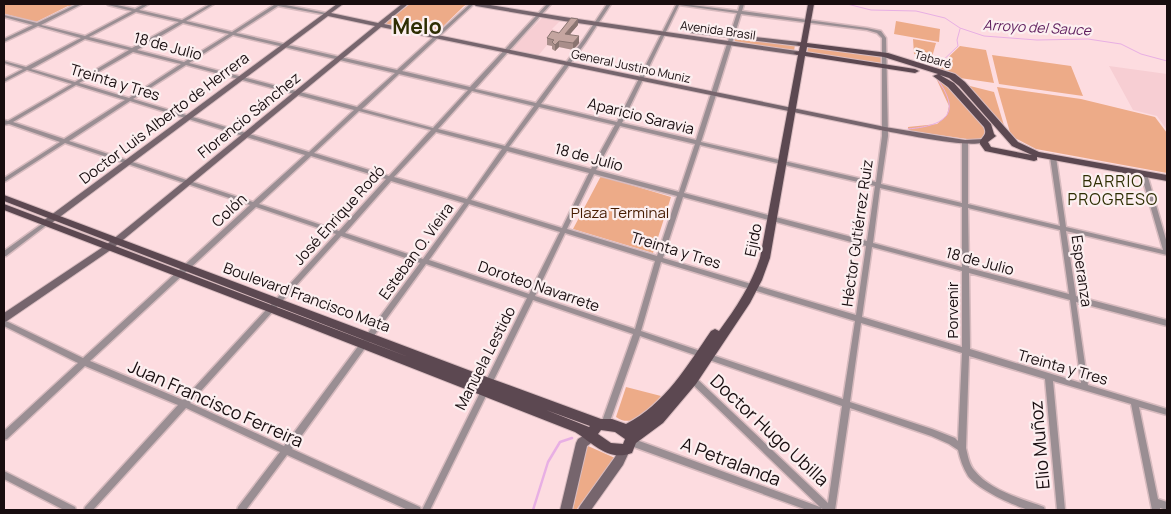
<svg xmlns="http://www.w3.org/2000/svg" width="1171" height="514" viewBox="0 0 1171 514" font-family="Manrope,sans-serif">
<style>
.built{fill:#f7ced3}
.green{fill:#edab88}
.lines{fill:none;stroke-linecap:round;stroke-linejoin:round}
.stream-far1{stroke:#e8afe4;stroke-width:1}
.stream{stroke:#e8afe4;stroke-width:2.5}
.street-casing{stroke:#d8bbbf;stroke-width:3}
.secondary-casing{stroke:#d8bbbf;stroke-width:2}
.primary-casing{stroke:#d8bbbf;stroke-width:2}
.street{fill:#9a8e93;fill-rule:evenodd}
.secondary{fill:#76656d;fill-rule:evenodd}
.primary{fill:#5c4851;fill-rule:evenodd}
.wall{fill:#a98e8a}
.shaded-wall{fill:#897470}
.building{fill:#c4a5a0;stroke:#897470}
.labels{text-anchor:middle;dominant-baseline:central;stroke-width:4.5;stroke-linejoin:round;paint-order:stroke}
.far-street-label{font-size:12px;fill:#180d0f;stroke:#fceff0}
.far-water-label{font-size:14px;font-style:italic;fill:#5e1d5d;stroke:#fceff0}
.street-label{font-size:15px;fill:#180d0f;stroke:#fceff0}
.park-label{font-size:15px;fill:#461b01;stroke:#fceff0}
.neighbourhood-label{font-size:16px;letter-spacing:1px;fill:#2e2e03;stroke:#fceff0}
.near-street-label{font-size:18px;fill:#180d0f;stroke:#fceff0}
.far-town-label{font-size:21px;font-weight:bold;fill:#2e2e03;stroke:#fceff0}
</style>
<rect width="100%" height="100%" fill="#fddce0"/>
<path class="built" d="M542,18L560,21L552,29L558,31L553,38L579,43L574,50L547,45L538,56L510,50Z
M1109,66L1167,74V130L1157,116L1133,110Z"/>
<path class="green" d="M4,4H77L70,7L68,6L36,22L5,14Z
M410,4H468L464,6L434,35L384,24Z
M896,21L940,29L939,42L894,34Z
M736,38L795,45L794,51L734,42Z
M913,39L936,43L932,57L914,54Z
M960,46L986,50L994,83L960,78L935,70Z
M808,47L881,56V63L807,53Z
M992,55L1071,66L1083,96L999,84Z
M936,78L944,80L984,124L986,130L984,138L974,140L911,131L908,129V127L937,124L947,115L949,106Z
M966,85L994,92L1006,132Z
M997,87L1081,99L1155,117L1167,133V173L1036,149L1011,136Z
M601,176L671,197L653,253L573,229Z
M626,387L661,396C651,407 634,430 616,417Z
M588,446L615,458L576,510H573L585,450Z"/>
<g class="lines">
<path class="stream-far1" d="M847,4L871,10L916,11L945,18L960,28L984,36L1037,40L1088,39L1121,44L1141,54L1167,61
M935,68L958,46L957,40L960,29
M908,129C927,127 958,123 947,96C944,87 937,81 934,72"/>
<path class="stream" d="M533,510L548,462L560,442L572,438"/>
<g class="street-casing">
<path id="street" d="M77,4H82L41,25L85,36L132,11L108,5L107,4H113L135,9L144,4H149L139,10L182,20L210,4H214L186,21L232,32L274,5V4H281L326,13H327V15L278,6L236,33L397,70L470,4H474L402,71L470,87L547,4H551L475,89L536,103L583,40L607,4H611L586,42L541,104L617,122L676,5L675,4H684L738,11L740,4H744L742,11L867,28L881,31L886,38L888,136L881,184L962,203V142L965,140L968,142V204L1060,226L1050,157L1053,155L1056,157L1066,227L1163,250L1141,174L1144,172L1147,174L1167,243V255L1066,231L1076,296L1167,320V326L1076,302L1088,385L1167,409V415L1139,407L1158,499L1167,502V510L1160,508V510H1152L1131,404L1053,381L1065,510H1057L1045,379L969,356L966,448C968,456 969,464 974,470C990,491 1021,498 1044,507L1045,510C1040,510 1034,511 1029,510C1012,505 979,490 968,476C963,468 960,459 958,450L949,444L931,436L850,408L835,510H824L821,508L822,510H807L631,446L628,445L627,442L628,439L631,438L820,507L688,380L687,378L688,376L691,375L694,376L828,503L842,406L640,336L609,424L608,426L605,428L602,426L601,424L633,334L533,300L430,510H422L527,298L426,264L292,449L420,507L421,510H408L287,455L246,510H237L238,507L280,452L186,408L93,510H84L85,507L178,405L85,366L7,439L4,440V431L78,363L4,326V320L83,358L250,205L65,143L6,181L4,182V178L60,142L9,124L4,125V120L8,121L72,84L27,70L4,82V79L23,69L4,63V61L26,67L81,38L38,26L4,42V39L33,25L4,17V15L37,23ZM679,5L737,13L696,140L622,123ZM136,12L179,22L132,48L89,37ZM741,14L867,30L877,33L882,38V136L876,182L701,142L716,95ZM183,23L229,34L184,62L137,50ZM233,35L395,73L357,107L189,63ZM85,39L129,50L75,82L31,69ZM133,52L181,64L129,98L79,83ZM186,65L354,110L309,152L133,99ZM399,74L468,90L433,128L362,109ZM76,85L125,100L64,139L13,122ZM472,91L534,106L505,146L438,129ZM130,101L305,155L253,202L69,141ZM539,107L615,125L591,169L509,147ZM359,111L431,130L389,176L314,153ZM620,126L695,144L679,192L596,170ZM436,132L502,149L467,199L394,177ZM700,145L875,186L867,241L684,193ZM507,151L589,173L562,228L471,200ZM311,156L386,179L339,231L259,204ZM594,174L677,196L657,256L567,229ZM391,181L464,203L423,259L345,233ZM880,188L962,207V267L873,243ZM683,197L866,246L856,315L663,258ZM469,204L560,232L529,294L429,260ZM256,207L336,234L183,400L90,361ZM968,208L1060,230L1069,294L969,268ZM565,233L655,261L635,329L535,296ZM341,236L420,263L284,446L190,403ZM872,247L962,271V347L862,317ZM661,262L855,321L843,399L641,331ZM969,273L1070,300L1081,383L970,349ZM861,323L962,353L958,441L955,438L932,429L850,402Z
M46,221L49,223L48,224L6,256H4V251Z
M4,471L75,507L76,510H64L4,479Z"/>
</g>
<g class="secondary-casing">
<path id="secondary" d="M337,4H343L331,13L378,23L402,4H408L384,24L885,127L965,140L984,139L988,141C974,150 904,134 885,131L381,27L112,249L7,321L4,322V313L106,245L375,26L328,16L49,225H43L42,223L43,221Z
M473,4H484L564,17L797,51L800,53L797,55L564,21L476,6Z
M693,30L799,42L802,44L799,46L691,33V31Z
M591,431L595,432L596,436L595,440L587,446L572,510H560L576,443L578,439Z
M624,445L628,446L630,450L623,465L591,510H578L580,506L615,457L620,446Z"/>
</g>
<g class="primary-casing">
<path id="primary" d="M808,4H814L807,43L888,53L955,74L965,82L1018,142L1039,152L1167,175V181L1037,157V160L1034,161L985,151L980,144V141C984,135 987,134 984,127L948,87L933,76L938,74L884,57L807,47L806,52L915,69L919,71L915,73L805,56L770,258L762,280L750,303L696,384L663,423L636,443L632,453C608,462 593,443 575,432L269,312L4,210V204L411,358L4,201V195L492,379L601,419H612L626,424C665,404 687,366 711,331L715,329L719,331C736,308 751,285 760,258L798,55L793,53L799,51L800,46L796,44L801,42ZM940,75L949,78L959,86L1012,146L1032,155L991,147L988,142L996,136L994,134L991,124L954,83ZM546,410L590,426L589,427ZM601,430L615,432L625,439L623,444L611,443L598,434Z"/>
</g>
<use href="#street" class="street"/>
<use href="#secondary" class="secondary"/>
<use href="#primary" class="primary"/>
</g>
<path class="wall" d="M578,25L570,34L579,43L573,50L559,47L555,51L552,49V46L547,45V38Z"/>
<path class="shaded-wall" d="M578,19V25L565,40V34Z
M579,36V43L573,50V43Z
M559,41V47L555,51V45Z"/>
<path class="building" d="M571,18L578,19L565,34L579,36L573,43L559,41L555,45L552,42L554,40L547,38L552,31L559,33Z"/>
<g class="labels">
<g class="far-street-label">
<text transform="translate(718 30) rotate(8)">Avenida Brasil</text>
<text transform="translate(933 59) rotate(16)">Tabaré</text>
<text transform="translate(631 66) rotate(12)">General Justino Muniz</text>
</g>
<g class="far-water-label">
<text transform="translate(1037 27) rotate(3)">Arroyo del Sauce</text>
</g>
<g class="street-label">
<text transform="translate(168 46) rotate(15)">18 de Julio</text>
<text transform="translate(115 82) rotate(17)">Treinta y Tres</text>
<text transform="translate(249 115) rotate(-39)">Florencio Sánchez</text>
<text transform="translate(641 116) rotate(14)">Aparicio Saravia</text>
<text transform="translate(164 118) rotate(-37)">Doctor Luis Alberto de Herrera</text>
<text transform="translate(589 157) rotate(15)">18 de Julio</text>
<text transform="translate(229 210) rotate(-43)">Colón</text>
<text transform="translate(339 215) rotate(-48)">José Enrique Rodó</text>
<text transform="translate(857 233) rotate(-82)">Héctor Gutiérrez Ruiz</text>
<text transform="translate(753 240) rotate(-78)">Ejido</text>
<text transform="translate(676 250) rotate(17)">Treinta y Tres</text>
<text transform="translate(416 251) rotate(-54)">Esteban O. Vieira</text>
<text transform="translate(980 261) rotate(15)">18 de Julio</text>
<text transform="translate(1082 271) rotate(82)">Esperanza</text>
<text transform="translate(539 286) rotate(19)">Doroteo Navarrete</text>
<text transform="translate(307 297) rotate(20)">Boulevard Francisco Mata</text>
<text transform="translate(952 310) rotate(-90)">Porvenir</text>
<text transform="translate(485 358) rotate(-63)">Manuela Lestido</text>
<text transform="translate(1063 367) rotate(16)">Treinta y Tres</text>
</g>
<g class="park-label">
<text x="620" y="212">Plaza Terminal</text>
</g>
<g class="neighbourhood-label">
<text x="1113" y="181">BARRIO<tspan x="1113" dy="18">PROGRESO</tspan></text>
</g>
<g class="near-street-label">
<text transform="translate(216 403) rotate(24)">Juan Francisco Ferreira</text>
<text transform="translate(770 430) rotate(43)">Doctor Hugo Ubilla</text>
<text transform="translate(1039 445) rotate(-95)">Elio Muñoz</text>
<text transform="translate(731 461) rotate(21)">A Petralanda</text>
</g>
<g class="far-town-label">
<text x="417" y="26">Melo</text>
</g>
</g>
<rect width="1171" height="514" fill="none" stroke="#180d0f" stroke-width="10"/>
</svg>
